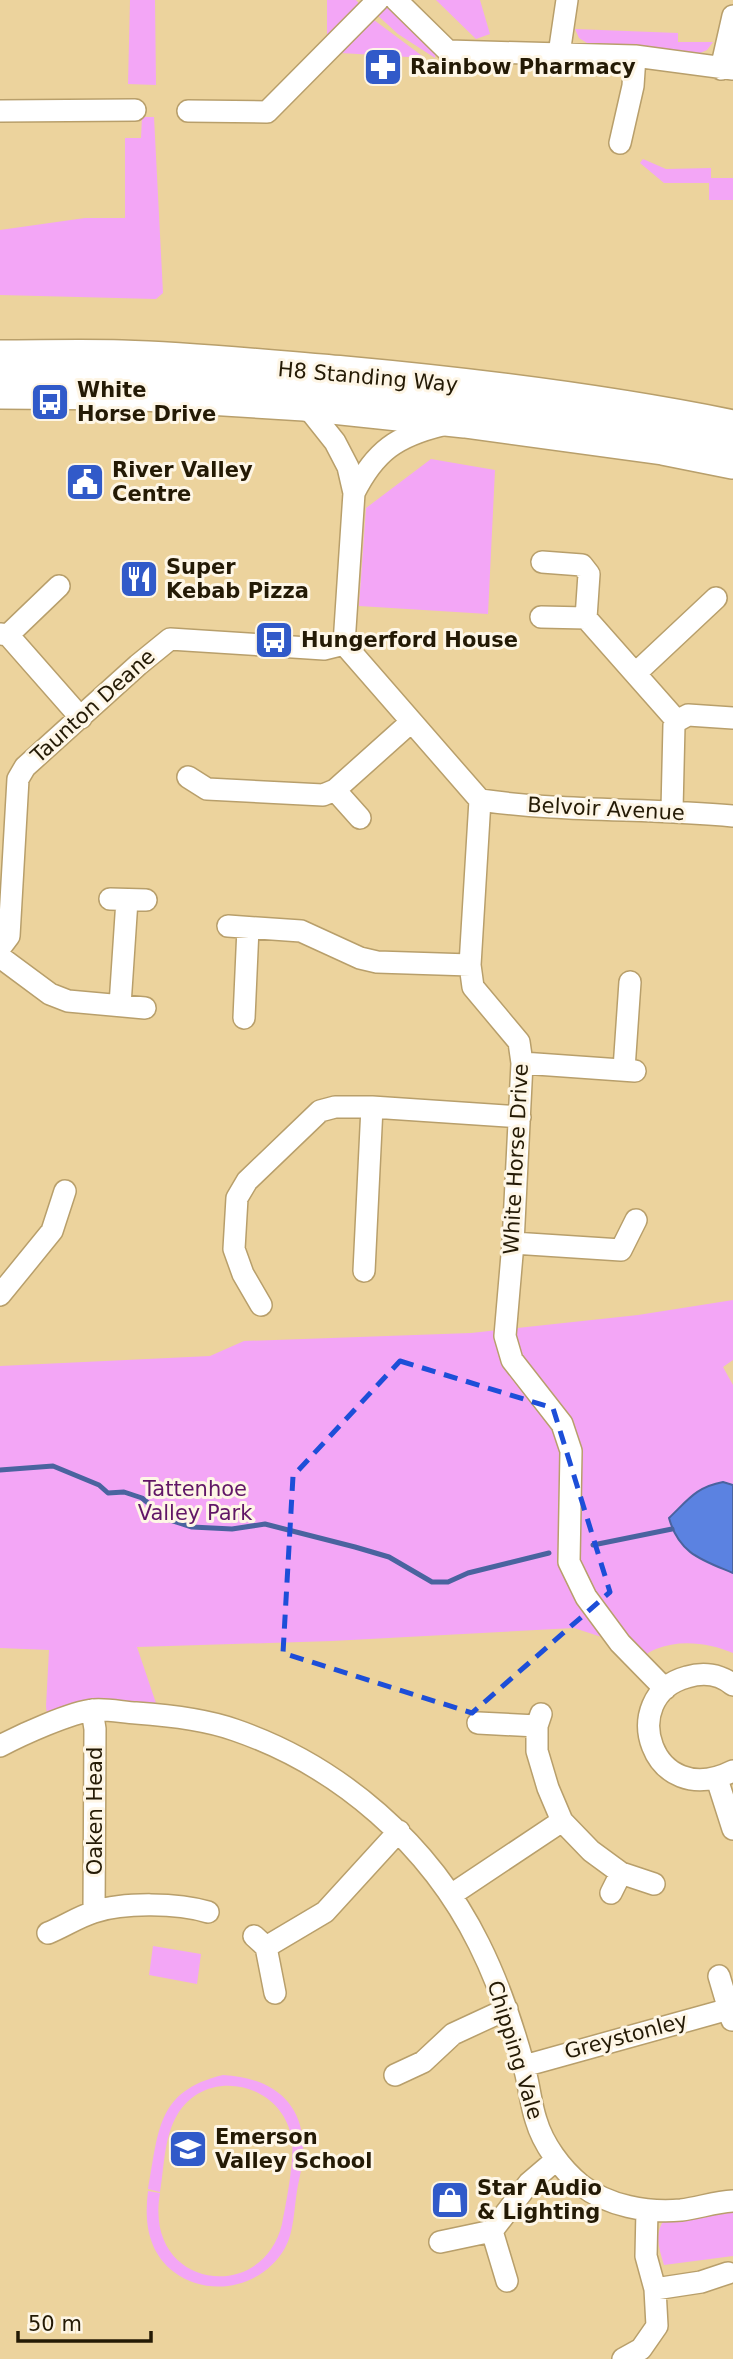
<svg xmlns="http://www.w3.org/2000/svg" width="733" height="2359" viewBox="0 0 733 2359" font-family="'DejaVu Sans',sans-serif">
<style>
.green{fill:#f3a6f6}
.water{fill:#5b82e1;stroke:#4a639f;stroke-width:2}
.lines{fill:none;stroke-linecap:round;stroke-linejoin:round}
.stream{stroke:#4a639f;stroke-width:5}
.minor-casing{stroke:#b89f6b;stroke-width:24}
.trunk-casing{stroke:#b89f6b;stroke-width:38}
.minor{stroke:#fff;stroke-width:21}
.trunk{stroke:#fff;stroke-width:35}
.marked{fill:none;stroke:#1d4ed8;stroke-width:5;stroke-dasharray:14 9;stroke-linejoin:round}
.labels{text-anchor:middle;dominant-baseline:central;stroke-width:6;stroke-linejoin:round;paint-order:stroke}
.poi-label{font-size:21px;font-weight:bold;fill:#241a05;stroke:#fef6e6;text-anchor:start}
.street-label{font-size:21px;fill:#241a05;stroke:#fef6e6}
.park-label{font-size:21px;fill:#611666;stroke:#fef6e6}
</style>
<rect width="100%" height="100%" fill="#ecd39d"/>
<path class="green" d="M130,0H155L156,85L128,84Z
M327,0H356L362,7L327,41Z
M436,0H480L490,34L476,39Z
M383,7L390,8L436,51L435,58L398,34L375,13Z
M374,20L425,58L341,53Z
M575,29L678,33V42H713L707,50L698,54L655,47L587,43L579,38Z
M142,117H154L163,293L156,299L0,295V230L85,218H125V138H141Z
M643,159L666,169L711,168V178H733V200H709V183H664L640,163Z
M431,459L495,470L488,614L359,606L366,508Z
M733,1300V1360L723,1367L733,1385V1653C710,1643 680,1639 656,1649C650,1651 643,1657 638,1661L620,1643L574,1628L332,1641L137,1647L160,1715L48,1724L46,1706L49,1650L0,1648V1366L210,1356L244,1341L471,1333L638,1315Z
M153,1946L201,1954L197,1984L149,1975Z
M223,2075C265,2077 301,2097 303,2144C304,2160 300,2175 297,2191C294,2209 294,2232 285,2248C263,2287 210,2299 174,2272C148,2252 144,2222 148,2191L160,2193C143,2290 263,2305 282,2224C286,2204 296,2154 291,2135C279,2080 201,2066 175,2119C164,2140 164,2169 160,2192L148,2189C159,2131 156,2091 223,2075Z
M733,2206V2256L664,2265C659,2249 654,2234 664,2220Z"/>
<path class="water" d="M723,1482L733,1485V1573C702,1560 679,1554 669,1518C688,1500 696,1487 723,1482Z"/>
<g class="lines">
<path class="stream" d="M0,1470L53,1466L99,1485L108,1493L124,1492L142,1498L167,1519L192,1527L232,1529L265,1524L355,1547L389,1557L432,1582H448L468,1573L549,1553
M593,1545L672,1529"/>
<g class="minor-casing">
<path id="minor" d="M396,0L448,51L635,56L733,69
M559,54L567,0
M721,69L733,16
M0,111L135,110
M188,111L267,112L378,0
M620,143L633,86L635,56
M304,403L335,442L348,467L354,493L344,644
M354,493C375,451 397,436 442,425
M542,562L582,565L589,574L586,618L677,721L674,725L672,810
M541,617L586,618
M0,634L8,635L81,718
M8,635L59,586
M344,644L480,800L470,965L473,987L519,1042L522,1063L513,1243L505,1336L512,1360L562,1424L571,1451L569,1562L586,1597L620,1643L665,1689
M636,673L716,598
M677,721L688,715L733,718
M188,777L207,789L323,795L335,790L411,722
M335,790L360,818
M480,800C563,812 649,808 733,816
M110,899L146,900
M228,926L301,931L360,958L377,962L470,965
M0,948L9,936L18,779L25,767L138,665L170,639L324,649L344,644
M0,957L50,994L68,1001L145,1008
M120,1005L127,900
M244,1018L248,928
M522,1063L635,1071
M624,1069L630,982
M513,1243L621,1250L636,1220
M364,1271L372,1107
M0,1295L52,1231L65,1191
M261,1305L243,1274L234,1249L237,1198L247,1181L320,1111L335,1107H372L520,1117
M733,1685C720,1674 703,1672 687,1677C616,1696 651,1812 733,1771
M92,1710L95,1729L94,1912
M541,1714L537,1726V1751L548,1788L562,1821L591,1851L621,1873L654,1884
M478,1723L537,1726
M0,1746C21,1735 71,1712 94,1710C107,1709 122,1712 136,1713C165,1715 207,1720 235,1730C340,1766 430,1845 479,1944C498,1982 512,2023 523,2063C529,2082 530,2102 536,2120C543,2144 561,2169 581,2185C608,2206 647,2213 681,2210C698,2208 715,2202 733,2201
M717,1779L733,1829
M611,1893L621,1873
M451,1895L562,1821
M48,1933C63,1927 78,1917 94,1912C124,1902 178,1903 208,1912
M254,1936L266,1947L275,1993
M266,1947L325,1912L399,1831
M719,1976L732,2020
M524,2066L729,2009
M395,2075L423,2062L453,2034L507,2009
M440,2242L492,2231
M507,2281L492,2231L529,2183L556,2160
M655,2289L701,2282L728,2273
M623,2359L641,2349L657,2326L655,2289L646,2256L647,2210"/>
</g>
<g class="trunk-casing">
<path id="trunk" d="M0,358C41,358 81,357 122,358C196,360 270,368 344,374C475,386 605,402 733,428
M0,391L127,392L304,403L465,420L663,447L733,461"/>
</g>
<use href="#minor" class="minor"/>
<use href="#trunk" class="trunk"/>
</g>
<path class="marked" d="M400,1361L553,1408L610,1592L472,1713L283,1653L293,1476Z"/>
<defs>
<g id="pharmacy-square" transform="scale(2.0125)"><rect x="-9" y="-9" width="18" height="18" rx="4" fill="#315ac9" stroke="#fef6e6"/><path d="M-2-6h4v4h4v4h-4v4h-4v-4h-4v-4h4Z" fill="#fff"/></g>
<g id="bus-square" transform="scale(2.0125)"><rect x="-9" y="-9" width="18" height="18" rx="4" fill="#315ac9" stroke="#fef6e6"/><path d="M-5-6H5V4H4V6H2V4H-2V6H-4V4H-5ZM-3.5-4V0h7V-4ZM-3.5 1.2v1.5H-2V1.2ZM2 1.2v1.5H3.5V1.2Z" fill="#fff"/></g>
<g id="civic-square" transform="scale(2.0125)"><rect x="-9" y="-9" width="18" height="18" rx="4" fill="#315ac9" stroke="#fef6e6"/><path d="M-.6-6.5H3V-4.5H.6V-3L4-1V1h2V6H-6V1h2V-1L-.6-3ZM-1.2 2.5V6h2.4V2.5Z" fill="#fff"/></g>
<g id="restaurant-square" transform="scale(2.0125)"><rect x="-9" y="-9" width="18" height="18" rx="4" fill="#315ac9" stroke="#fef6e6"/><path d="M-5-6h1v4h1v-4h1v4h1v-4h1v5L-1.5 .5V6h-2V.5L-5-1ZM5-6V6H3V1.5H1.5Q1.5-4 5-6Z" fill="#fff"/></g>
<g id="school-square" transform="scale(2.0125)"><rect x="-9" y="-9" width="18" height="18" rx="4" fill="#315ac9" stroke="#fef6e6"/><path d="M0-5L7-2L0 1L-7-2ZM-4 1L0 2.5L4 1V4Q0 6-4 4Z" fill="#fff"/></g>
<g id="shop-square" transform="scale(2.0125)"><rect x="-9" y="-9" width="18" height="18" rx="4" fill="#315ac9" stroke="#fef6e6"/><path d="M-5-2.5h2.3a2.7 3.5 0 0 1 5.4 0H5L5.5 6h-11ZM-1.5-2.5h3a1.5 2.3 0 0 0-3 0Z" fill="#fff"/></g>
</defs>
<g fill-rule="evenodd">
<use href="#pharmacy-square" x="383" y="67"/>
<use href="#bus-square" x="50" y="402"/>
<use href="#civic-square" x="85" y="482"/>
<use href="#restaurant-square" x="139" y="579"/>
<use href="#bus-square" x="274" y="640"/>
<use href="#school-square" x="188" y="2149"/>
<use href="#shop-square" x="450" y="2200"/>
</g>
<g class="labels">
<g class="poi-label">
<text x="410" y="67">Rainbow Pharmacy</text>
<text x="77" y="390">White<tspan x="77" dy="24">Horse Drive</tspan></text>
<text x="112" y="470">River Valley<tspan x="112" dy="24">Centre</tspan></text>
<text x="166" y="567">Super<tspan x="166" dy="24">Kebab Pizza</tspan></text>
<text x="301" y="640">Hungerford House</text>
<text x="215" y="2137">Emerson<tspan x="215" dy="24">Valley School</tspan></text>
<text x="477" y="2188">Star Audio<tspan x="477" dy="24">&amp; Lighting</tspan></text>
</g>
<g class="street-label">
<text transform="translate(368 377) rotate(5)">H8 Standing Way</text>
<text transform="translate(93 706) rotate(-42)">Taunton Deane</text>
<text transform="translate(606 809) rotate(3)">Belvoir Avenue</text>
<text transform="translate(516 1159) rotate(-87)">White Horse Drive</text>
<text transform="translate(95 1811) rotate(-90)">Oaken Head</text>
<text transform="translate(626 2036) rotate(-15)">Greystonley</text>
<text transform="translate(515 2050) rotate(73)">Chipping Vale</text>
</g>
<g class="park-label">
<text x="195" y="1489">Tattenhoe<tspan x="195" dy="24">Valley Park</tspan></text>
</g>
</g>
<path d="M18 2331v10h133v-10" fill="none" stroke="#241a05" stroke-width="3.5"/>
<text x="28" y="2331" font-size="21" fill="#241a05" stroke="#fef6e6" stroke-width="5" paint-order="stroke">50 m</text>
</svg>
